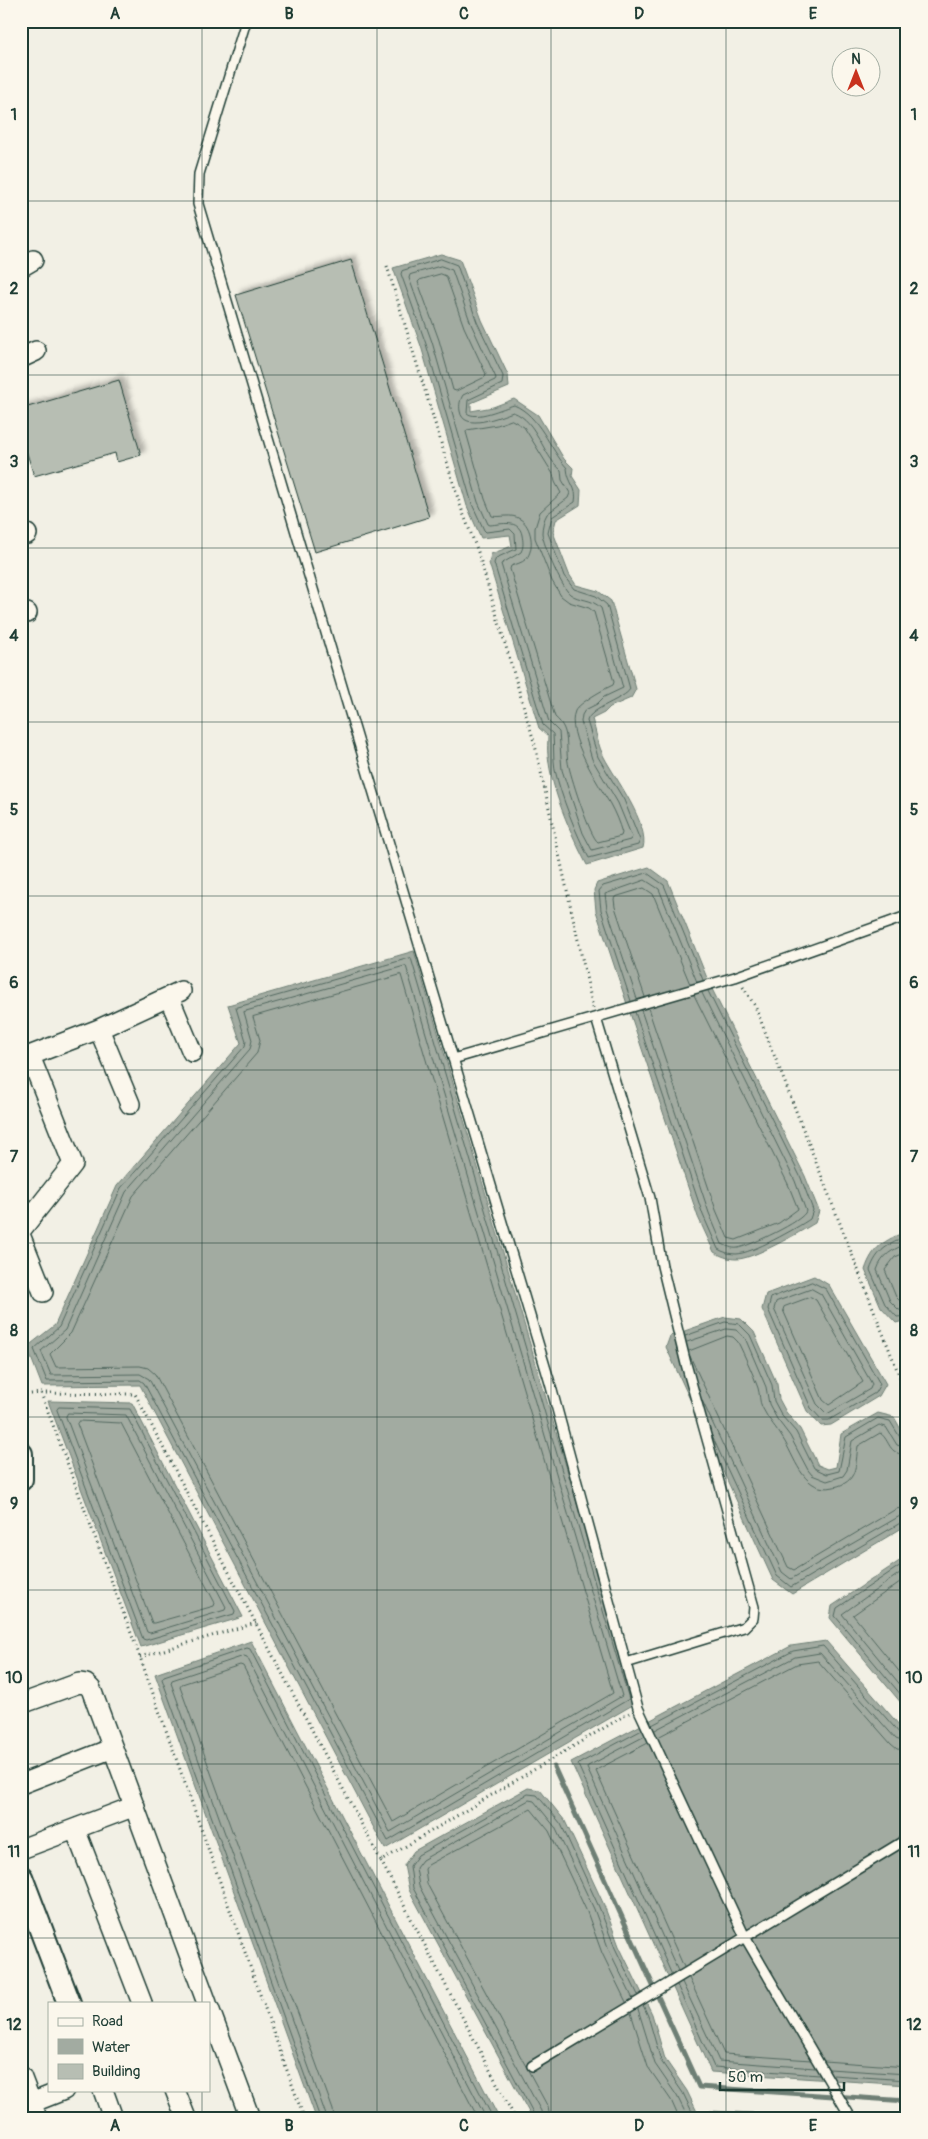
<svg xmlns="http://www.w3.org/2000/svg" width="928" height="2139" viewBox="0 0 928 2139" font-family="Pangolin,sans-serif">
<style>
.water{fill:#a2aba1;stroke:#6e7f75}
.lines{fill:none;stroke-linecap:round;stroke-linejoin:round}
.shore{stroke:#536960;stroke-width:1}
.stream{stroke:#6e7f75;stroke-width:5}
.building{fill:#b7beb3;stroke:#1f3d34;filter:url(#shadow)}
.service-casing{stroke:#1f3d34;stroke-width:12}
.minor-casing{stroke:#1f3d34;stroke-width:22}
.tertiary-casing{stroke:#1f3d34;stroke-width:26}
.path{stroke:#1f3d34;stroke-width:3;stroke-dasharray:1 4;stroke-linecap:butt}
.service{stroke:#fbf7ec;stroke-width:9}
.minor{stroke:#fbf7ec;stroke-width:19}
.tertiary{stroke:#fbf7ec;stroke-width:22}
.grid{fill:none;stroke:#1f3d34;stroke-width:1;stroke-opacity:0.55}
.neatline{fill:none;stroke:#1f3d34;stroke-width:2}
.grid-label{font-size:16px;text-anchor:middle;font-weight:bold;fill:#1f3d34}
</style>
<defs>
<filter id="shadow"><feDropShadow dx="4.5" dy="-4.5" stdDeviation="2.5" flood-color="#0004"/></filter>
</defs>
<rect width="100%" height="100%" fill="#f2f0e5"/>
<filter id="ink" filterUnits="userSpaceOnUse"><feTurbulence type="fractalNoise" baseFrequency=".02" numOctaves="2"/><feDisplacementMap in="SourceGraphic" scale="10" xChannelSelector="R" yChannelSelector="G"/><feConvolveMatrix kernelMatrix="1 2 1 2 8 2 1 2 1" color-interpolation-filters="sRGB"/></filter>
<g filter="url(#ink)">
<path class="water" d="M441,254L460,260L482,320L508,375L509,387L471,403V411L493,407L514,399L538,415L564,459L573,468L572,476L581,490L580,505L556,520L553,532L569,574L576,585L598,591L611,601L636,689L631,698L610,707L604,713L592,719C596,731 598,746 604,757C615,778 650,825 643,848L587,865C571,834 551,790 548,755C547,749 548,742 548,736L539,728L489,563L491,554L512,546L510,535L481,538L467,506L421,346L393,268Z
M649,867L668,881L709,983L805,1176L819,1211L815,1223C800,1232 752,1260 736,1259C728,1259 721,1256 714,1252L698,1217L596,911L594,890L597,883Z
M414,951L636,1703L385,1849L140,1385L42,1386L27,1347L55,1325L117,1186L241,1043L228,1005Z
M907,1231V1320L896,1323L881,1307L865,1270C873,1246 884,1241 907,1231Z
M814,1276L829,1285L886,1384L879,1396L831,1425L821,1426L807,1411L762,1309L766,1294Z
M725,1317L741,1319L754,1332L777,1384L779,1399L786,1412L800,1429L818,1465L828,1469L836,1467L841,1434L878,1413L894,1417L907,1440V1525L792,1594L773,1580L666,1347L670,1336Z
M48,1401L132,1403L243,1617L141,1647Z
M907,1556V1710L830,1618L832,1606Z
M251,1641L499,2118H316L155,1674Z
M826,1641L907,1734V2085L711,2072L571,1762L791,1646Z
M528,1788L540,1790L565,1821L604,1905L619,1946L652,2014L665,2059L687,2091L700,2118H532L409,1890L404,1865L414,1851Z
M710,2111L860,2118H713Z"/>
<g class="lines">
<path class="shore" d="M441,259L457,265L477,322L503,376L502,384L468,400L467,413C476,421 503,408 514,405C540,416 549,448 567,468C568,484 578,487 575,502L552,517L548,533L564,576L574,589L596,596L607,605L630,689C625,699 590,708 587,721L598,757L624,800L640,840L638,845L589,858C576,834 561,796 555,770C553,758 554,746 553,734L543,725L494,563L496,558L516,549L515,534L510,529L486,532L484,530L472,504L426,344L401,274L402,271Z
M441,266L452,270L471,324L496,378L495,380L463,395C460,400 459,405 460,411C463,433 501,416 513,412C538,421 541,454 561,470L562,480L570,493L568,498L547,514C544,519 542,527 542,533C543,544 561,587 570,594C579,601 591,598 601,608L623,688L604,697L597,704L585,710L582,715L581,722L592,759L618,803L632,837L630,840L592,850L583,833L562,770L559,732L549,722L501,564L521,552C524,546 523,541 522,535C519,519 502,524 490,525L488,524L478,502L432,342L409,278L410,275Z
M441,274L446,276L464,327L486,374L485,377L456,391L453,390L439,340L418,282L420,280Z
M512,420L524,427L553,474L555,482L561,493L540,512L535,528V538L552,581L561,596L569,602L589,608L594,612L614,682L613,685C604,689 579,703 575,711C565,734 599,785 610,804C615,813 619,823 622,833L621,836L598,842C590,837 572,780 569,767C564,748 572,731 555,717L510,569L511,566C516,564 522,563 526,559C535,549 532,526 520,519C511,513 501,518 492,516L485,499L466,432L467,430L497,425Z
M411,958L629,1699L388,1841L144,1383L140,1380L47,1381L34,1349L59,1327L121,1188L245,1046L246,1041L236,1008Z
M406,966L622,1696L390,1832L149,1379L140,1374L51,1375L41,1351L65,1330L126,1192L250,1049L252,1040L244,1012Z
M401,975L613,1693L393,1822L155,1374L148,1368L140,1366L56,1367L50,1354L71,1333L133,1196L257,1053L260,1040L253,1017Z
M645,997L615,907L614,899L615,897L644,888L653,894L690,984
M637,999L607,909L605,894L645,880L659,889L697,982
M631,1001L601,910L599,891L603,886L647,873L664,885L703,980
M648,1008L716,1210L728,1238L736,1240L779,1223L798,1209L788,1184L694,995
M641,1010L709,1213L722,1244C727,1246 732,1249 738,1248C749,1246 804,1221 806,1211L795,1181L702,993
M635,1012L703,1215L718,1249C723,1252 729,1254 736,1254C751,1254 797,1228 810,1219L813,1210L801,1178L708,991
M907,1237C888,1244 877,1250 870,1270L885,1304L897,1317L907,1316
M907,1244C893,1249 882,1255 877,1270L890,1301L899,1310H907
M907,1252L895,1257L885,1270L896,1297L901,1302H907
M812,1282L826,1289L880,1384L875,1393L829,1420H822L811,1408L768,1309L771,1298Z
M812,1289L821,1294L872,1384L870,1389L827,1414L817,1404L774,1309L776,1302Z
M811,1297L816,1300L863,1382L829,1405L823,1400L783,1310L784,1307Z
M685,1336L725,1322L739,1324L750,1335L772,1385L774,1401L782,1416L796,1432L814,1468L827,1474L839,1471L846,1437L878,1418L890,1421L901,1439L907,1441
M687,1342L726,1329L736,1330L745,1338L766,1387L769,1404L777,1419L790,1436L808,1470L812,1475L827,1481L843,1476L847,1470L852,1441L879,1425L886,1427L897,1445L907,1448
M689,1351L727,1336L733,1337L738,1342C745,1357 753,1373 758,1388C760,1394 759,1401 762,1407C768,1420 778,1429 785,1442C796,1461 805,1494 834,1487C858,1482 855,1466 858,1446L880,1433C891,1441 887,1454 907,1455
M689,1354L788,1567L794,1570L896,1509L907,1507
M701,1398L782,1572L791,1579L900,1516L907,1515
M59,1407L130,1409L235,1611L234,1614L146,1640L143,1639L57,1410Z
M68,1413L126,1415L226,1607L225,1610L150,1633L147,1632L66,1417Z
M79,1421L121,1423L215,1603L214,1606L154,1623H152L77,1424Z
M712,1436L777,1576L791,1587L902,1522L907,1521
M907,1561L837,1608L835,1616L907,1702
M907,1568L842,1614L907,1693
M907,1577L853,1615L907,1681
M652,1725L793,1651L823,1646L901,1735L907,1737
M642,1730L580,1763L578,1765L672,1975
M655,1730L795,1657L820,1653L896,1739L907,1743
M645,1736L588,1766L587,1768L678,1971
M658,1737L797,1664L818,1661L891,1744L897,1749L907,1750
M648,1743L598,1769L596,1771L684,1967
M689,1978L724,2054L811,2060
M682,1982L719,2061L815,2068
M677,1985L714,2067L819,2075
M643,2005L648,2016L661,2061L683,2093L695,2118
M638,2009L655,2064L677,2096L688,2118
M631,2013L648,2067L671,2100L679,2118
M824,2061L907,2067
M829,2069L907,2074
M833,2075L907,2080
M320,2118L162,1679L164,1676L247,1648L250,1649L493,2118
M327,2118L171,1683L172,1680L244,1656L247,1657L486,2118
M334,2118L333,2110L180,1687L182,1684L240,1665L243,1666L478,2118
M536,2118L413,1888L410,1866L418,1855L528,1794L537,1795L561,1824L599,1907L615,1948L638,1995
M542,2118L541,2111L419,1886L416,1868L422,1860L529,1800L534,1801L555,1827L594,1909L609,1950L633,1999
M550,2118L548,2107L427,1884L425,1869L428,1865L531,1809L549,1831L587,1912L602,1953L626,2002"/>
<path class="stream" d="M554,1767L699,2087L907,2101"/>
</g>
<path class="building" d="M351,260L429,517L315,552L236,295Z
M119,380L141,455L117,462L115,453L34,476L21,434V409Z"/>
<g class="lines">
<g class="service-casing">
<path id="service" d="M246,21L199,174L198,204L550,1383L638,1708L745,1937L851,2118
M596,1018L650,1198L662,1266L686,1364L754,1607L753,1618L744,1627L626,1663
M453,1059L735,977L907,916
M532,2066L907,1839"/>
</g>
<g class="minor-casing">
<path id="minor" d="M21,267L33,260
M21,358L36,351
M21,534H27
M21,614L27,613
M169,997L192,1052
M99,1029L130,1104
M21,1059L99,1029L181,991
M21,1230L73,1164L30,1056
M21,1237L43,1292
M21,1704L79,1683L86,1684L91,1689L207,2003
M21,1784L113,1748
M75,1829L142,2003
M21,1849L135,1806
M209,2008L250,2118
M21,2076L37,2118
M103,2090L113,2118
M175,2090L186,2118
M21,2107L64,2090"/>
</g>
<g class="tertiary-casing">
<path id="tertiary" d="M21,1454V1479
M21,1877L69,2003"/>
</g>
<path class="path" d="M387,266L460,505L478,552L535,745L593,1008
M743,987L755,1006L907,1395
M41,1393L140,1657L304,2118
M21,1395L41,1393L135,1394L381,1861L629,1713
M140,1657L256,1623
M381,1861L515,2118"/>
<use href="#service" class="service"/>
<use href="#minor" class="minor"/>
<use href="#tertiary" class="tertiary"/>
</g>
</g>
<path class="grid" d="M202,21V2003M377,21V2118M551,21V2118M726,21V2118M21,201H907M21,375H907M21,548H907M21,722H907M21,896H907M21,1070H907M21,1243H907M21,1417H907M21,1590H907M21,1764H907M21,1938H907M202,2090V2118"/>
<rect width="928" height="2139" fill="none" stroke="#fbf7ec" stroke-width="55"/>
<rect x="48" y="2002" width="162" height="90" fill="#fbf7ec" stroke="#a3ada2"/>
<rect x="58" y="2018" width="25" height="8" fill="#fbf7ec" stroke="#a3ada2"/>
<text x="92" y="2026" font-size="15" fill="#1f3d34">Road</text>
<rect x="58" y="2039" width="25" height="15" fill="#a2aba1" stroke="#a3ada2"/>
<text x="92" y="2052" font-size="15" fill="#1f3d34">Water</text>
<rect x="58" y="2064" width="25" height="15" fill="#b7beb3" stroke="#a3ada2"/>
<text x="92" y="2076" font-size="15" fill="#1f3d34">Building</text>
<g transform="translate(856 72)"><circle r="24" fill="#fbf7ec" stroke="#a3ada2"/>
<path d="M0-4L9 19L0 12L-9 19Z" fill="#c8321e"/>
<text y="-8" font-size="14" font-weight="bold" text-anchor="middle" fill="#1f3d34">N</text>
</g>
<path d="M720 2082v8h124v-8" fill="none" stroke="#1f3d34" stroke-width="2.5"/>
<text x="728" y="2082" font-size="15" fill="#1f3d34" stroke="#fbf7ec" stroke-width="4" paint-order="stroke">50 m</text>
<rect x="28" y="28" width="872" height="2084" class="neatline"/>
<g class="grid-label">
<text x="115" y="19">A</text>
<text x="289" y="19">B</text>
<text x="464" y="19">C</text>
<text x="639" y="19">D</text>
<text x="813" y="19">E</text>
<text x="14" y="120">1</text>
<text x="914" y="120">1</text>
<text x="14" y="294">2</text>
<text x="914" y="294">2</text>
<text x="14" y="467">3</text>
<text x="914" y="467">3</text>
<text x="14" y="641">4</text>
<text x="914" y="641">4</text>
<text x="14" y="815">5</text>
<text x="914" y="815">5</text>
<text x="14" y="988">6</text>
<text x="914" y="988">6</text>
<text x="14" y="1162">7</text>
<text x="914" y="1162">7</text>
<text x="14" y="1336">8</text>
<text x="914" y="1336">8</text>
<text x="14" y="1509">9</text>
<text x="914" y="1509">9</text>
<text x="14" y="1683">10</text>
<text x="914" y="1683">10</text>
<text x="14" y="1857">11</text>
<text x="914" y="1857">11</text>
<text x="14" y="2030">12</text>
<text x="914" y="2030">12</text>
<text x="115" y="2131">A</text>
<text x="289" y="2131">B</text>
<text x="464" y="2131">C</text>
<text x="639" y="2131">D</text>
<text x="813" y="2131">E</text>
</g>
</svg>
